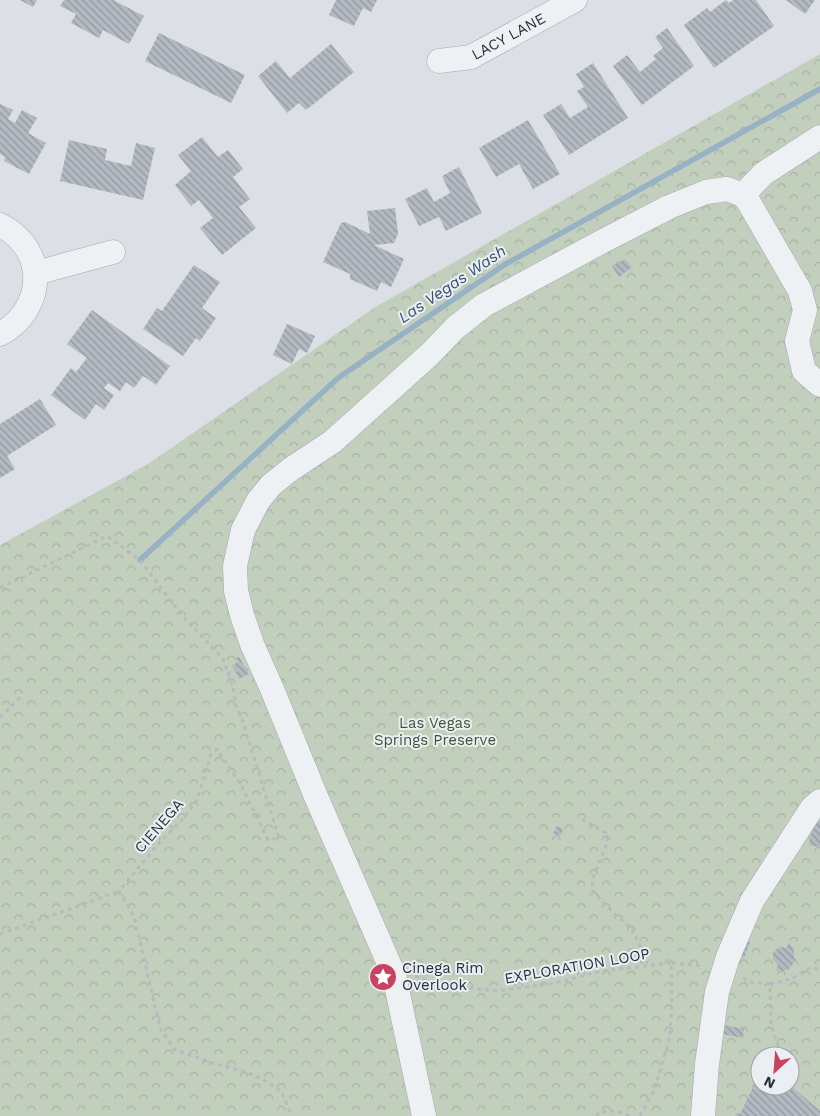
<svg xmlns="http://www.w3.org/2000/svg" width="820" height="1116" viewBox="0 0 820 1116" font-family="'Work Sans',sans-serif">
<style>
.forest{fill:url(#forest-crowns);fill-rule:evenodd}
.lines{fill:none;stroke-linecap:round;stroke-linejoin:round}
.stream{stroke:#97b1c5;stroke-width:5.5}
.building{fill:url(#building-back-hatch)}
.minor-casing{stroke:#a2a7af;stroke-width:25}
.path{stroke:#b6bbc0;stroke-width:3;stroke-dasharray:4 4;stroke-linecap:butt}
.minor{stroke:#eef1f4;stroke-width:24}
.labels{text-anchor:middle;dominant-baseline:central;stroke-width:4;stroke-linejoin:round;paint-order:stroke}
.street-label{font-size:15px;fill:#262f3b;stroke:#ebeff3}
.park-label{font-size:15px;fill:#3d5634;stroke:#ebeff3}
.poi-label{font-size:15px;fill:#262f3b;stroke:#ebeff3;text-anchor:start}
.water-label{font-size:16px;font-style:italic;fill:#31516e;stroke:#ebeff3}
</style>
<defs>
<pattern id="forest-crowns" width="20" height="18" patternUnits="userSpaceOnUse" patternTransform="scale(1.25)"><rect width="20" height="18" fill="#c3cfbd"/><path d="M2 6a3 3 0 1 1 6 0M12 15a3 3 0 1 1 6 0" fill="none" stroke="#a7b2a3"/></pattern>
<pattern id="building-back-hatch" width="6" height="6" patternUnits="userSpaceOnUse" patternTransform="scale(1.25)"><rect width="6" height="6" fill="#b3bac2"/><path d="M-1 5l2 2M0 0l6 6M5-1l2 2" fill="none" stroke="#91989f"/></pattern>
</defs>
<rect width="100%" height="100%" fill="#dce0e6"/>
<path class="forest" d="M820,54V1116H0V545L148,464L377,306ZM760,1056H790V1086H760Z"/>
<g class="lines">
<path class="stream" d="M140,560L338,378L504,265L820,89"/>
</g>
<path class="building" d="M20,0H37L33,7Z
M64,0H113L144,16L129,44L103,30L99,38L71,23L76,14L60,6Z
M336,0H377L371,12L363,8L354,26L329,15Z
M726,0L729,3L733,0H756L774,26L714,68L684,25L707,8L710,12Z
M786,0H815L805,14Z
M667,28L694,66L642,105L613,66L627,55L640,72L656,59L653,56L663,48L655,37Z
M159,33L245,75L231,103L145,61Z
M331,44L354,72L306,110L299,103L287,113L258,76L276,61L290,78Z
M593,63L628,118L569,155L543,115L561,104L570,118L588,107L577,91L584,87L576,74Z
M0,104L13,110L8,119L15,123L22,110L37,118L28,133L46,143L29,174L4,161L5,157L0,154Z
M528,120L560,174L533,189L519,164L496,177L479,148Z
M202,137L218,157L228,150L243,169L233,177L250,199L239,207L256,228L222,255L200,228L213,218L199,200L191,206L175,185L191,171L178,155Z
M69,140L107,149L105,160L131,166L136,143L155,148L143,200L60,181Z
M459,167L482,213L446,231L439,217L419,226L405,199L427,188L434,202L450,193L442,176Z
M395,208L398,234L394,243L374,245L404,259L391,287L381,282L377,291L350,279V274L323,262L341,223L345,222L370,234L367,211Z
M625,259L632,267L619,277L612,266Z
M194,265L220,282L202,308L216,318L200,341L196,338L183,356L143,329L157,308L162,311Z
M92,310L170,366L156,385L143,376L134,388L126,382L120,391L108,383L104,388L114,395L104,410L96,404L85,420L51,395L71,368L76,372L87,358L67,344Z
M287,324L315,336L307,353L299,349L292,364L273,355Z
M40,399L56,425L7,456L15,469L0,478V424Z
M239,657L249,674L239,679L232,665L238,662L236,658Z
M814,820L820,821V847L809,845Z
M557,826L563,829L560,836L553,833Z
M744,939L750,942L744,958L737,955Z
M789,943L793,947L795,961L789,969L784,971L776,970L778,965L773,959V953L779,947L786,948Z
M724,1025L744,1029L743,1038L722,1034Z
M760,1073V1086H790V1085L820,1111V1116H735L737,1113L740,1114Z"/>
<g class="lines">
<g class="minor-casing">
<g id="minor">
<path id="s1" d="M439,61L471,57L575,0"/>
<path d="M743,195L763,174L820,137"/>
<path d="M0,225C48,249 46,309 0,334"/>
<path d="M36,273L113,252"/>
<path d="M424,1116L394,975L317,799L272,689L252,644L242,615L236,591L235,566L243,530L258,501L271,485L291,469L332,442L430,354L455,328L484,305L603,241L669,207L706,192L727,189L743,195L748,201L800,291L805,310L797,341L804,371L820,385"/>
<path d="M703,1116L707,1064L717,992L728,957L752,901L812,808L820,801"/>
</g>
</g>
<path class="path" d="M0,588L107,536L140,560L180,613L223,659L233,687L236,706L243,722L279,838L268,840L242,787L217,749L211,754L197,800L182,820L160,842L119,891
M227,674L241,668
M0,717L21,697
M582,819L606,833L608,841L592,880L593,891L607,907L632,929L640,946L643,965
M119,891L134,916L160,1028L175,1050L213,1063L246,1072L260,1078L274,1086L282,1093L292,1116
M0,934L119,891
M415,976L444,985L497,991L555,983L602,971L671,963
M743,978L751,982L770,984L771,1025L779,1048
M770,984L791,979L811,967L820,970
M596,1116L600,1112L615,1111L632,1116
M640,1116L655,1089L670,1036L672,996L671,963L704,966"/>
<use href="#minor" class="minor"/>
</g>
<defs>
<g id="sight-disc" transform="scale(1.4375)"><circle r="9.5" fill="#ca4161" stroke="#ebeff3"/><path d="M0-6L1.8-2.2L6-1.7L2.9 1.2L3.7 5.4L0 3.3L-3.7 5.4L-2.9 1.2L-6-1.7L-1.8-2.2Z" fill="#fff"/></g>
</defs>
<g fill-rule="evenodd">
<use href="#sight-disc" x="383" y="977"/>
</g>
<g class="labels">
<g class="street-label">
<text stroke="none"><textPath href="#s1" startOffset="75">LACY LANE</textPath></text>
<text transform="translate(159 826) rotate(-49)">CIENEGA</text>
<text transform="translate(577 966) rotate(-10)">EXPLORATION LOOP</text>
</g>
<g class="park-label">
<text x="435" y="723">Las Vegas<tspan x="435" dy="17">Springs Preserve</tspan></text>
</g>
<g class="poi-label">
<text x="402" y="968">Cinega Rim<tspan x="402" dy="17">Overlook</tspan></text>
</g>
<g class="water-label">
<text transform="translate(452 284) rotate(-34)">Las Vegas Wash</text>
</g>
</g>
<g transform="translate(775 1071) rotate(206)"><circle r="24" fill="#ebeff3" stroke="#9ca2a9"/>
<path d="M0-4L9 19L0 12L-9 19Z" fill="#ca4161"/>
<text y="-8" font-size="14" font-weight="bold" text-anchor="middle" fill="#262f3b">N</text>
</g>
</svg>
